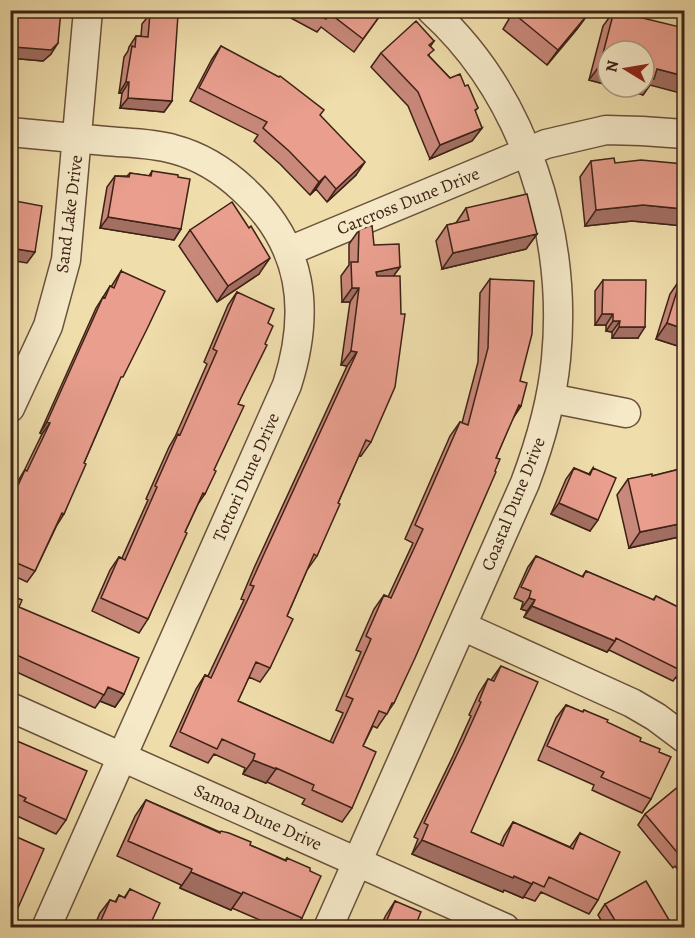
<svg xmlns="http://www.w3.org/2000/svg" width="695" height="938" viewBox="0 0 695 938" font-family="Alegreya,serif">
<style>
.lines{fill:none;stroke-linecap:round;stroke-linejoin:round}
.minor-casing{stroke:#6a513b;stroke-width:31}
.minor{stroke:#f5e9c8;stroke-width:28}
.wall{fill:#c8887a;stroke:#3e2216;stroke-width:1.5}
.shaded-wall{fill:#a36f63;stroke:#3e2216;stroke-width:1.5}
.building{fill:#e99e8e;stroke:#3e2216;stroke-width:1.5}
.labels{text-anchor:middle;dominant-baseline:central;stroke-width:6;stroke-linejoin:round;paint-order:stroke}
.street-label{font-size:18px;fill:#3e2216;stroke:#f5e9c8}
</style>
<rect width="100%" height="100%" fill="#efddab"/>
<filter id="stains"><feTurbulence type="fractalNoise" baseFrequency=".00333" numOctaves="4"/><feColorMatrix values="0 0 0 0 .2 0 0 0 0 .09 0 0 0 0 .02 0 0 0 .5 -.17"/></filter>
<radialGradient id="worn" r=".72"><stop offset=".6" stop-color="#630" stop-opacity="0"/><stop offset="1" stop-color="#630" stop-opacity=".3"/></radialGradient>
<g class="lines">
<g class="minor-casing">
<path id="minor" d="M10,132C42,135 74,138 106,141C128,143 152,143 173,149C200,156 224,171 244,190C303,245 311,310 287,385L46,928
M289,251L546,144L606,130L642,131L684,134
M550,398L626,413
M10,408L48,326L66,260L88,10
M462,626L632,703L656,717L684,738
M10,707L505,928
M328,928L525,483C540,443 552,402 556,359C568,235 526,96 431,10"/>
</g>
<use href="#minor" class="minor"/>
</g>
<path class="wall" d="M10,10H61L51,54L43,61L10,58Z
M276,10H384L354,52L321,27L317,32Z
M500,10H584L588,14L577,29L547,65L503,29L509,19Z
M614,11L650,85L643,95L614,87H644L608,51V85L589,80L603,26Z
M150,14L172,101L164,112L120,108L122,93H119L124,57L128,51L129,47L136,36H141L142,24Z
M434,41L430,47L429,56L450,78L465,86L478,108L475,111L482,128L472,141L430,159L408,106L371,67L381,53Z
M221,46L320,115L356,175L327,202L316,189L310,195L280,164L254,141L258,135L190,101L212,59Z
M591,161L615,163L684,164V163V226L632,221L585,226L580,177Z
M152,171L181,229L174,240L100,228L107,187L115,176H127L130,173L149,176Z
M466,208L537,234L526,249L442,269L436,241L447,225L456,223Z
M190,230L259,274L217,302L179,246Z
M359,230L374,245L400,267L393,276L371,442L361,456L359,455L338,503L317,556L307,570L287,616L270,668L260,682L249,677L238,701L330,742L343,713L336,710L361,652L356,650L374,609L384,595L388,597L413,543L405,539L450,436L460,422L462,423L478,362L480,293L490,279L520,381L521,406L513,417L394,703L377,728L373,726L363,746L352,808L342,822L302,804L305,799L267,782L266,783L243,774L245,768L214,754L208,763L170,746L196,689L205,675L208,676L244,600L241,599L254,568L347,366L341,365L350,302H342L341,276L349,265V244Z
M121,271L118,384L84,463L64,514L57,525L35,571L27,582L10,574V497L18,481L24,471L42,434L40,433L96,308L110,286L111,287Z
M681,278L684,279V348L656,339L670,294Z
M603,280L638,338H612V332L606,331V325H595V291Z
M237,292L268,323L205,494L198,504L185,532L148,619L139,633L92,611L110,570L119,557L122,558L148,500L146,499L169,447L175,437L207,364L204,362L228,305Z
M574,468L589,474L593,468L590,531L551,514L566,479Z
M684,468V534L683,536L629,548L617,495L628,479L652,476Z
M536,556L582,577L586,571L653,600L656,596L684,610V684L676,677L673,681L609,650L607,652L524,617L527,611L521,609L523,602L514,598L528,567Z
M10,595L19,607L124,694L115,707L100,701L95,708L10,669Z
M501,666L471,832L500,845L504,836L513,822L570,847L580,833L598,900L589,914L541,892L535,901L524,897L523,898L504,890L503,892L412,854L418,839L414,837L453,756L471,716L469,715L479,693L488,679L491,680Z
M566,705L582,712L584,710L640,741L651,799L642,813L592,790L594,785L538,760L556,718Z
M10,738L66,820L56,834L15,815L16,812L10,810Z
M684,782V877L675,866L673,868L638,825L645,814Z
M146,800L285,860L287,858L302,918L296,927H276L232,908L231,910L180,888L181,885L117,856L135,816Z
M130,889L149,927H94L100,913L110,900L115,902L119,895L124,898Z
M395,901L416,924L424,927H380L386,915Z
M605,904L672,925L670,927H605L598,915Z"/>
<path class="shaded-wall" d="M588,14L577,29L547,65L558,50Z
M58,43L51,54L43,61L10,58V51L14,47Z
M600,65L608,67V85L589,80Z
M657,69L684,76V94L650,85L643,95L614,87H644V77Z
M126,82H129L122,93H119Z
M128,98L172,101L164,112L120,108Z
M482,128L472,141L430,159L440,145Z
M365,162L356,175L327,202L336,189Z
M325,176L316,189L310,195L319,182Z
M643,205L684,209V226L632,221L585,226L596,210Z
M108,217L181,229L174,240L100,228Z
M537,234L526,249L442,269L453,253Z
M10,248L35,252L27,263L10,260Z
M270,258L259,274L217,302L228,286Z
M400,267L390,281L366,286L376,272Z
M352,288H359L350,302H342Z
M602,314H613L606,325H595Z
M613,321H620L612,332L606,331Z
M667,323L684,329V348L656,339Z
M619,327H645L638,338H612Z
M351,351L357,352L347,366L341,365Z
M519,405L521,406L512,420Z
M47,422L50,423L42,434L40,433Z
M559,503L598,520L590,531L551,514Z
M684,523V534L683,536L629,548L640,532Z
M529,598L535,600L527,611L521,609Z
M532,606L615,641L607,652L524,617Z
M108,687L124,694L115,707L100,701Z
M253,760L276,769L266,783L243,774Z
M422,840L514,876L532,884L523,898L504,890L503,892L412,854Z
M191,872L242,894L231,910L180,888Z"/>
<path class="building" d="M16,10H61L58,43L51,50L14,47Z
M309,10H384L363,39L329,13L326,19Z
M516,10H584L588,14L558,50L513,13Z
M614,11L684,28V76L657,69L654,79L644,77V51H608V67L600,65Z
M150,14L178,15L172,101L128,98L129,82H126L132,46L135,47L136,36L148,37Z
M416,21L434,41L429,45L434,50L428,55L450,78L460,74L465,86L468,85L478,108L475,110L482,128L440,145L418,92L381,53Z
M221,46L279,77L280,76L324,110L320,115L365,162L336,189L325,176L319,182L289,151L263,128L267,122L199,88Z
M614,158L615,163L641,160L684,164V209L643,205L596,210L591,161Z
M152,171L178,175V177L190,179L181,229L108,217L115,176L129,177L130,173L151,176Z
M527,194L537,234L453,253L447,225L469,220L466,208Z
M10,200L42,206L35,252L10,248Z
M232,202L249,228L251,226L270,258L228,286L190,230Z
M372,225L374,245L399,244L400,267L376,272L377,276H400L401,314H405L395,387L371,442L366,440L338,503L340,504L317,556L314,554L287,616L293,619L270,668L256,662L238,701L333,743L353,699L346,696L371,639L366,636L384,595L391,598L423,529L415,525L460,422L468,425L488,348L490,279L534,281L532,334L520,381L527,383L521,406L519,405L496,458L500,459L495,471L496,472L415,658L394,703H392L387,714L379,711L363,746L376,752L352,808L312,790L314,785L276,768V769L253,760L255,754L222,739L217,749L180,732L205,675L211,678L254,586L250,585L264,554L357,352L351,351L359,288H352L351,262H358L359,230Z
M121,271L165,291L147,329L123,377H121L84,463L86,464L64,514L62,513L35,571L10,560V503L25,470L27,471L50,423L47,422L103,297L105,298L110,286L114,288Z
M681,278L684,279V329L667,323Z
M603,280H646L645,327H619L620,321H613V314H602Z
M237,292L274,309L268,323L273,326L265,344L267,345L238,404L244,406L214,470L216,471L205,494L203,493L185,532L187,533L148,619L101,598L119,557L125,560L157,487L155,486L178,434L180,435L217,351L213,349Z
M574,468L590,475L593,468L616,478L598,520L559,503Z
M684,468V523L640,532L628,479L652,474V476Z
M536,556L583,577L586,571L654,600L656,596L684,610V667L683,665L680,670L616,638L615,641L532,606L535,600L529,598L531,591L521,587Z
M10,595L22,600L19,607L139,658L124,694L108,687L104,695L10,652Z
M501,666L538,682L471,832L503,846L513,822L573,849L580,833L620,852L598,900L549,877L544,887L533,882L532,884L514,876L513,878L422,840L428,825L424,823L463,742L481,702L479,701L488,679L494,681Z
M566,705L583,712L584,710L608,720L607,722L641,738L640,741L660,749L659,752L671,757L651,799L601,777L604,772L547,746Z
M10,738L87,771L66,820L24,801L26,798L10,791Z
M684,782V857L683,855L681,857L645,814Z
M146,800L220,833L221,831L229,833L251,842L250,845L286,861L287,858L310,868V871L321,876L302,918L243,892L242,894L191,872L192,869L128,841Z
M10,834L44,849L10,926Z
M646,881L672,925L668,927H619L605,904Z
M130,889L160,903L149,927H98L110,900L116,902L119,895L125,898Z
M395,901L421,912L416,924L424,927H384Z"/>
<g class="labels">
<g class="street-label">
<text transform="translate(408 201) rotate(-22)">Carcross Dune Drive</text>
<text transform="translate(69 214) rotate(-83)">Sand Lake Drive</text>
<text transform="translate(246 477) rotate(-66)">Tottori Dune Drive</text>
<text transform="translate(513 504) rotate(-68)">Coastal Dune Drive</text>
<text transform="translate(258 817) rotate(24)">Samoa Dune Drive</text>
</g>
</g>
<rect width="695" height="938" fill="none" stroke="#efddab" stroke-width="36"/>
<rect x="12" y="12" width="671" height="914" fill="none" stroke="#3e2216" stroke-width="3"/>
<rect x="18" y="18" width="659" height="902" fill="none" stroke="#3e2216" stroke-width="1.5"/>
<g transform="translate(626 69) rotate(281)"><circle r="28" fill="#f5e9c8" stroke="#ac9981" stroke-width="1.5"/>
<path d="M0-4.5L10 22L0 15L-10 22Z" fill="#8f2418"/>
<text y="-9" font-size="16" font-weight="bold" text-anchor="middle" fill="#3e2216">N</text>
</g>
<rect width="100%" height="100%" filter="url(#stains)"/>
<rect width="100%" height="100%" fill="url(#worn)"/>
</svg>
